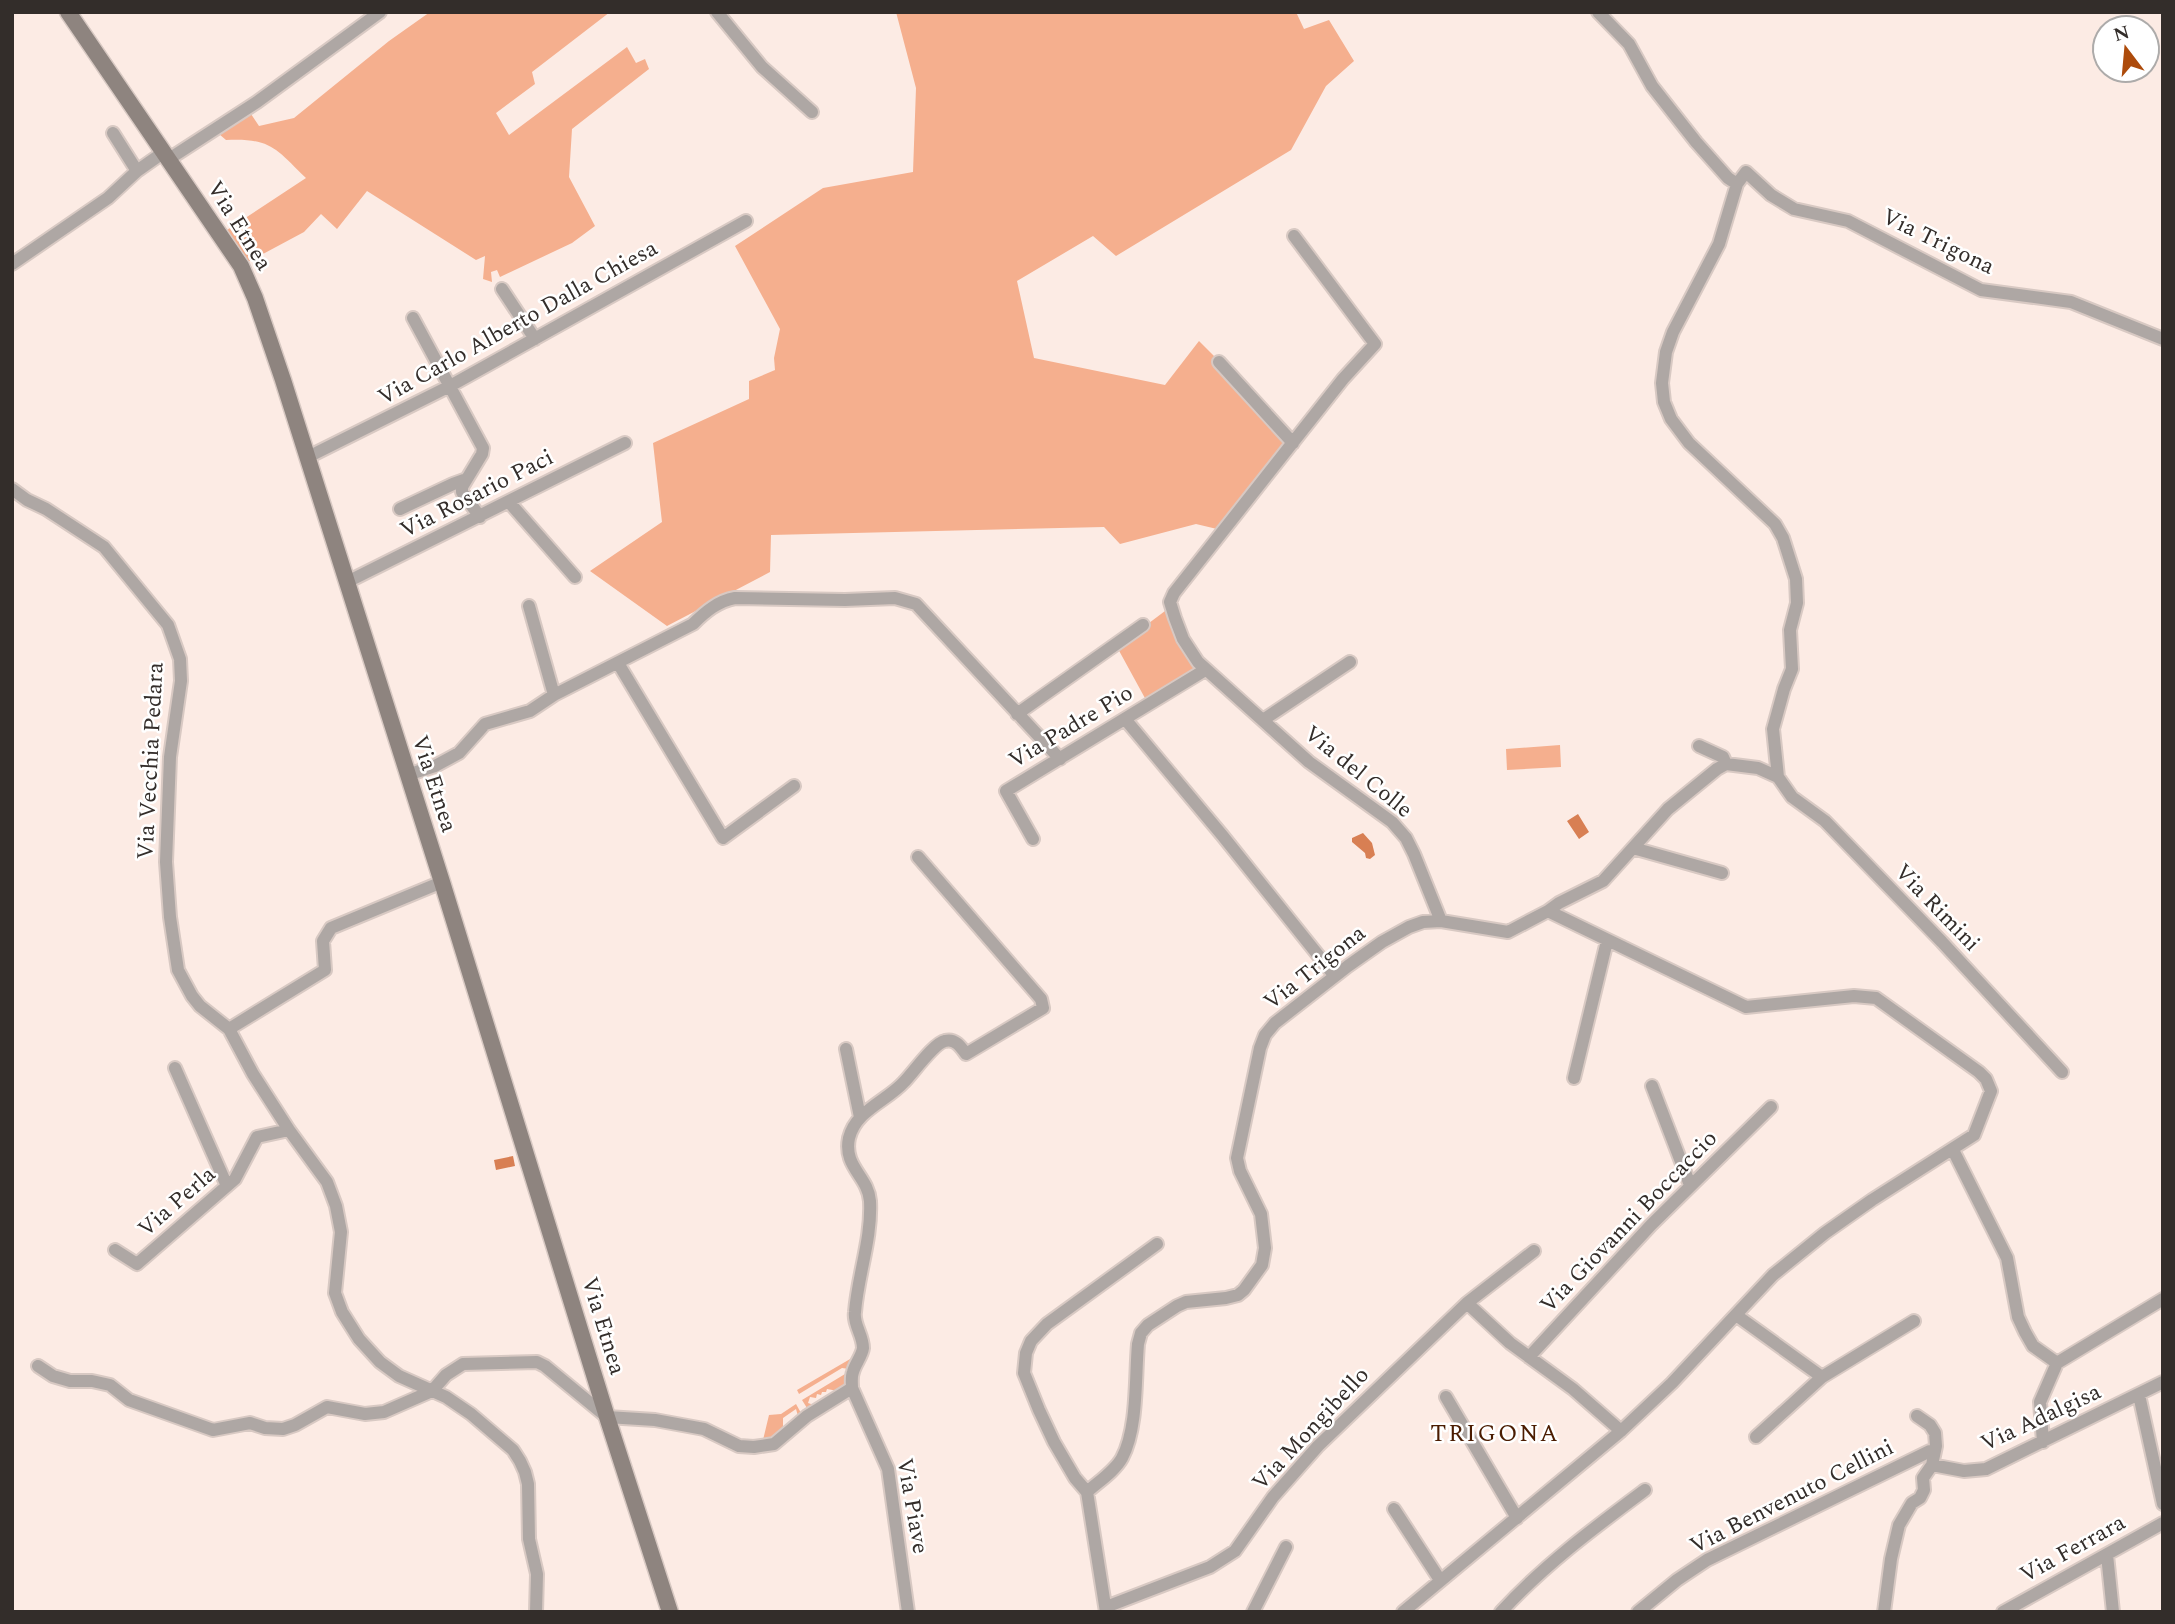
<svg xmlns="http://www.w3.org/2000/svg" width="2175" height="1624" viewBox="0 0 2175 1624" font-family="Spectral,serif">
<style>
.green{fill:#f5af8e}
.water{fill:#d87f53}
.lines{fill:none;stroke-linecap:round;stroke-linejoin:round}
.minor-casing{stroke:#d8c9c3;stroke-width:16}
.secondary-casing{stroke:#d8c9c3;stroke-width:19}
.minor{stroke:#aea7a4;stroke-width:12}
.secondary{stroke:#8e847f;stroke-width:16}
.labels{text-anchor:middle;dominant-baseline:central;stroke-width:5;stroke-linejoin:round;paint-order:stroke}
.street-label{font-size:23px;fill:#332d2a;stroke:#fff}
.neighbourhood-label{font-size:24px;letter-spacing:2px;fill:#4b1c01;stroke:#fff}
</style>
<rect width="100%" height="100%" fill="#fcebe4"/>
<path class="green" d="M430,12H610L532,72L535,84L496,113L509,135L627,47L636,63L645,59L649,69L572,129L569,177L595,226L572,243L500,277L497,270L491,272L492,282L483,279L485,256L476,260L367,191L337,229L321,214L304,232L248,262L227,230L306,178C275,148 271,138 226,140L219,134L251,114L259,126L294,118L389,41Z
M896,12H1296L1304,29L1329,20L1354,61L1326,86L1291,150L1116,256L1093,236L1017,281L1034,358L1165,385L1199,341L1215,357L1212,361L1285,445L1217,529L1196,524L1120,544L1104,527L771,535L770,572L667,626L590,571L662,522L653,443L749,399V381L775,370L774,358L780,329L735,246L823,188L913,172L916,88Z
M1165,611L1175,637L1197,669L1146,700L1117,647Z
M1560,745L1561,767L1507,770L1506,749Z
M857,1355L849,1369L842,1368L799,1394L797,1390Z
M845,1374L848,1379L838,1391L827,1389L826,1392H822L821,1395L817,1394L816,1398L810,1397L808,1403L814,1405L807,1408L802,1400Z
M796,1404L801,1413L798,1416L796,1409L783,1418V1429L773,1436L763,1440L769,1415L781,1414Z"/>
<path class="water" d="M1578,814L1589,832L1579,839L1567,821Z
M1363,833L1372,843L1375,855L1370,859L1366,858L1365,853L1352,842V838Z
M513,1156L515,1166L496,1170L494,1160Z"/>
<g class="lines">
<g class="minor-casing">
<path id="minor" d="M717,12L762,67L812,112
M1598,12L1629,44L1652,86L1696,142L1728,178L1737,184
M113,133L137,171
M169,159L257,102L380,12
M1294,236L1375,344L1343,379L1174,593L1170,602L1175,618L1183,639L1198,662L1309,762L1392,822L1406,838L1414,854L1441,921L1508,932L1548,911L1746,1007L1854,996L1876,998L1979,1072L1986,1079L1991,1091L1974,1135L1872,1200L1825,1233L1773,1275L1672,1383L1621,1431L1403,1612
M12,264L108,198L137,171L164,152
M502,289L535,339
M413,318L483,448L482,454L462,487V492L480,517
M1219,362L1293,443
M308,457L450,386L746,221
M12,489L27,500L46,509L104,547L168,625L180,659L181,681L170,757L166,862L170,917L178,970L192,996L200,1006L229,1029L253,1074L289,1130L327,1182L336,1206L341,1232L335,1293L342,1312L359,1339L380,1362L399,1376L446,1397L471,1414L513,1450L520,1461L525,1472L528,1484L529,1539L537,1574L536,1612
M509,502L575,577
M400,509L453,484L464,480
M347,582L625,443
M529,606L554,695
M618,663L723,838L794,786
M1017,714L1143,625
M1125,719L1222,835L1334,975
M1263,720L1350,662
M1699,746L1723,757L1726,764
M407,775L435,766L459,753L485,724L530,711L554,695L693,624C705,612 718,601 735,598L845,600L895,598L916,604L1060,759
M1778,777L1773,729L1784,689L1792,669L1790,630L1797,603L1796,579L1783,538L1775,524L1689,443L1671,419L1664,402L1662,383L1666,352L1673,332L1719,244L1737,184L1746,172L1771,195L1794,209L1848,221L1981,290L2071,302L2163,339
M1033,839L1006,791L1205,670
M1633,848L1722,873
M1548,911L1559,903L1603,881L1668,809L1717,769L1726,764L1758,768L1778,777L1792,797L1825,821L1942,942L2062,1072
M229,1029L325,970L323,941L331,928L442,882
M846,1049L860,1117
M175,1068L227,1186
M1574,1078L1607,941
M1652,1086L1690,1185
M1953,1150L2007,1258L2018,1317L2025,1332L2033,1346L2057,1363L2040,1402L2043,1442
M115,1250L137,1264L235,1179L257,1137L289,1130
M1467,1303L1510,1343L1573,1389L1621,1431
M1736,1315L1822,1377L1914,1321
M1529,1357L1651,1225L1771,1107
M2057,1363L2163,1299
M38,1366L53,1376L70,1381H92L110,1385L129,1400L213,1430L250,1423L265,1428L283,1429L295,1425L327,1407L365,1414L384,1412L432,1391L446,1375L463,1364L537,1362L545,1366L607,1417L655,1420L704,1429L739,1446L754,1447L774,1444L807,1416L852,1388L888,1469L908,1612
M852,1388C852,1383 851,1377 853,1372C855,1364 862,1356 863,1348C863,1335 853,1324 855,1312C858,1274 872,1239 870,1201C868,1176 843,1167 849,1138C856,1110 887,1101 904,1082C913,1073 934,1043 945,1041C955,1038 961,1047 966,1054L1043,1008L1041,999L918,857
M2139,1395L2163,1504
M1446,1397L1517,1518
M1756,1437L1822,1377
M1932,1465L1964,1471L1986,1469L2163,1382
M1087,1492L1075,1478L1054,1442L1039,1410L1024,1373L1026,1353L1031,1341L1047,1324L1157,1244
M1394,1509L1440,1580
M2107,1555L2113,1612
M1106,1607L1210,1567L1235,1551L1273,1497L1318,1446L1467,1303L1534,1251
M1106,1612L1087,1492C1098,1482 1115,1471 1122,1458C1138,1428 1135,1378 1138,1344L1141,1333L1148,1325L1177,1306L1186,1302L1226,1298L1238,1295L1244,1290L1262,1265L1265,1248L1261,1214L1240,1171L1237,1158L1260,1048L1265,1035L1275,1023L1348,966L1382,942L1409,927L1423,922L1441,921
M1253,1612L1286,1547
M1501,1612C1544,1565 1594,1528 1645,1490
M1638,1612L1677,1580L1707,1560L1930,1451H1935
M1884,1612L1891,1559L1899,1525L1912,1503L1920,1498L1924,1490L1923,1478L1932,1465L1936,1446L1935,1433L1930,1425L1917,1416
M2003,1612L2163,1523"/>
</g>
<g class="secondary-casing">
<path id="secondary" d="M68,12L241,266L255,298L283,380L442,882L607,1417L670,1612"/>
</g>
<use href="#minor" class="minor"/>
<use href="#secondary" class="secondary"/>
</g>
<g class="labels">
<g class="street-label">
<text transform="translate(239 226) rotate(58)">Via Etnea</text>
<text transform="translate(1938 242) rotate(26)">Via Trigona</text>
<text transform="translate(518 323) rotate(-29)">Via Carlo Alberto Dalla Chiesa</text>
<text transform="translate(477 494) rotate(-27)">Via Rosario Paci</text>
<text transform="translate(1071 727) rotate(-31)">Via Padre Pio</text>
<text transform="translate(151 761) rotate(-87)">Via Vecchia Pedara</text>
<text transform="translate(1358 772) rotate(39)">Via del Colle</text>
<text transform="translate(434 784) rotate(72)">Via Etnea</text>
<text transform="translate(1937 908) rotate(46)">Via Rimini</text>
<text transform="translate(1315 968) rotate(-38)">Via Trigona</text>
<text transform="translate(177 1202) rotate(-41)">Via Perla</text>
<text transform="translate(1629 1222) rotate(-46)">Via Giovanni Boccaccio</text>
<text transform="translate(603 1326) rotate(73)">Via Etnea</text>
<text transform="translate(2041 1418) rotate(-25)">Via Adalgisa</text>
<text transform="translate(1311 1429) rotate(-47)">Via Mongibello</text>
<text transform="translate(1792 1497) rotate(-27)">Via Benvenuto Cellini</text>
<text transform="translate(912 1506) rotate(80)">Via Piave</text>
<text transform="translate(2073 1549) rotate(-29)">Via Ferrara</text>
</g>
<g class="neighbourhood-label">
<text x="1495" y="1434">TRIGONA</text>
</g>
</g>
<rect width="2175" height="1624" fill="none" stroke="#332d2a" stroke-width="28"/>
<g transform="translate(2126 49) rotate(344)"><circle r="33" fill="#ffffff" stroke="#adabaa" stroke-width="2"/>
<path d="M0-5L12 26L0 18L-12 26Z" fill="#ad4b0b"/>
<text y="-10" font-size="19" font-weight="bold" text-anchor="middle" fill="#332d2a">N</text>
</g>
</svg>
